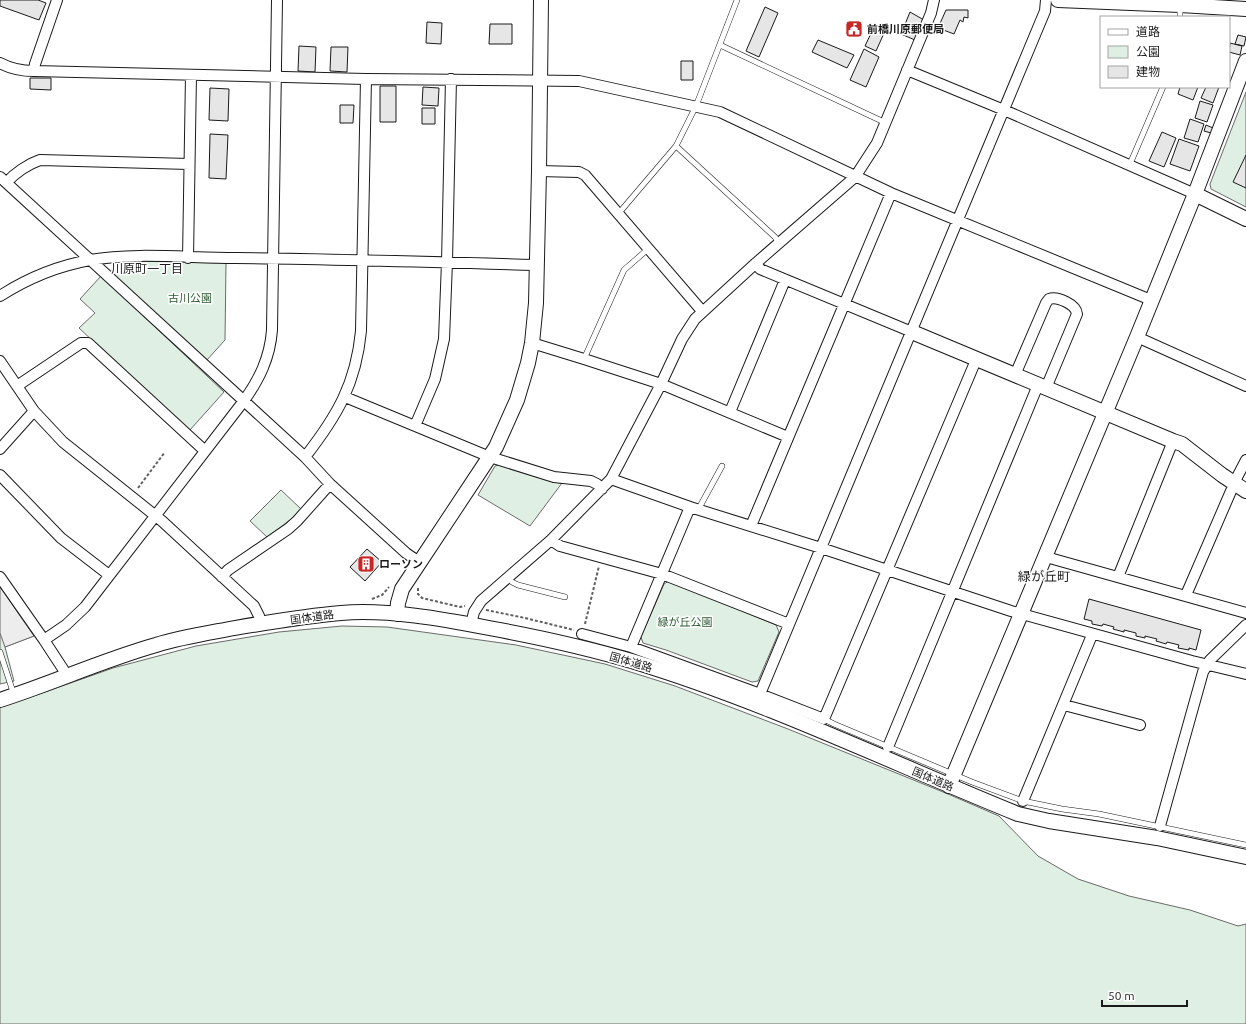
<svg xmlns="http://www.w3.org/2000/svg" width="1246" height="1024" viewBox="0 0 1246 1024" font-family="Ubuntu,'Noto Sans JP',sans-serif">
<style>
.green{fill:#e0efe3;stroke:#6a6a6a}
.parking{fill:#ededed;stroke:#6a6a6a}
.building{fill:#e6e6e6;stroke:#1a1a1a}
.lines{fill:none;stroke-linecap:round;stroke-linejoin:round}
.lane-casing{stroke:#1a1a1a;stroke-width:6}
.street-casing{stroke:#1a1a1a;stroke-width:12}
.secondary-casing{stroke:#1a1a1a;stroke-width:16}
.path{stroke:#5f5f5f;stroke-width:2;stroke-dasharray:3 2;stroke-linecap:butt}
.lane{stroke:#fff;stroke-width:5}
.street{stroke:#fff;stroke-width:10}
.secondary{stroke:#fff;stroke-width:14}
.labels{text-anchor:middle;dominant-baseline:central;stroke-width:3;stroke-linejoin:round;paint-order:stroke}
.poi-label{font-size:11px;font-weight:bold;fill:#1a1a1a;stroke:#fff;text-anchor:start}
.park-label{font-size:11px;fill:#2b5a34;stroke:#fff}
.street-label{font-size:11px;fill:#1a1a1a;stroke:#fff}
.neighbourhood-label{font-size:12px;fill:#1a1a1a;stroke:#fff}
.quarter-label{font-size:13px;fill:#1a1a1a;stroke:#fff}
</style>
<rect width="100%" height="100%" fill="#fff"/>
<path class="green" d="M1246,92V207L1211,189L1210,184Z
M131,261L226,263L225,340L206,361L111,272L115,262Z
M101,276L224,392L189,431L79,328L95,313L80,299Z
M499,465L553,482L562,483L530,526L478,495L495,466Z
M281,490L301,509L290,520L267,537L250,521Z
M669,581L776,625L779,632L758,681L752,682L666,650L643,643L641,637L664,584Z
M0,587L34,636L5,647L14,681L0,684Z
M342,626L387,627L516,645L605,664L675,686L788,729L948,794L999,816L1038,856L1078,879L1129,896L1190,910L1238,926L1246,924V1024H0V707L45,692L113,668L196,646L279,632Z"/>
<path class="parking" d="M0,587L34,636L5,647L0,633Z"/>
<path class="building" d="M0,0H38L46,3L39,20L0,6Z
M765,7L778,13L759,57L746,51Z
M946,10H968V18L964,17L963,22L960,20L954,34L938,28Z
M910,12L924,20L915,40L901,34Z
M427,22L442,23L441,44L426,43Z
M490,24H512V44H489Z
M874,27L885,31L876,51L865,46Z
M1238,35L1246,37L1244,46L1235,44Z
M818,40L854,55L847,68L812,52Z
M1230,43L1242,46L1240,55L1229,52Z
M299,46L316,47L315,72L298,71Z
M331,47H348L347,72L330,71Z
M864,49L879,57L866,87L850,80Z
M681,61H693V80H681Z
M30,78H51V90L30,89Z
M380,86H396V122H380Z
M423,87L439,88L438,106L422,105Z
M1180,87H1198L1193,100L1178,94Z
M1206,87H1219L1213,103L1201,98Z
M210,88L229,89L228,121L209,120Z
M1200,101L1213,105L1207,122L1195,118Z
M340,105H354L353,123H340Z
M422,108H435V124H422Z
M1190,119L1204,124L1198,142L1184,138Z
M1206,125L1213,128L1211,133L1204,131Z
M1162,132L1176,138L1164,167L1149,161Z
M210,134L228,135L226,179L209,178Z
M1179,139L1199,146L1190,171L1170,164Z
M1246,155V188L1233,182Z
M367,549L382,562L365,581L350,567Z
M1089,599L1201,630L1196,650L1189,648V650L1178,648L1179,645L1167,642L1166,644L1156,641L1157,639L1145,636V638L1136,636V633L1124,630V632L1113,629L1114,627L1103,624L1102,626L1092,624V621L1084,619Z"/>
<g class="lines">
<g class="lane-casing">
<path id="lane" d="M1180,17V6
M720,45L886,123
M676,146L775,237L779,243
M1130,164L1163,87
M619,213L676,146L696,106L737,0
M584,359L624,270L648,249
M698,510L722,466
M508,577L512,582L518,585L565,597
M0,652L14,695
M824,719L834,724L972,782L1023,801L1062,809L1099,814L1246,845"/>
</g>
<g class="street-casing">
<path id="street" d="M0,63C11,69 21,71 34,71L366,79L579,81L720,112L891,193L1151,300
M907,70L1004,110L1195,194
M34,71L35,64L57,0
M539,171L579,172L585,175L702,311
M0,177L305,457L330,484L406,553L419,562
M7,182C15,173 28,164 40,160L189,164
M188,258L191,75
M756,263L760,269L912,332
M0,296C28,278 57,266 90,260C135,252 188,258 235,258C335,259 436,262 537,265
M1137,337L1246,386
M532,343L584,359L661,384L788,437
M0,361L34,411L63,442L162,521L254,606L259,616L261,624
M1015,375L1046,303L1049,299C1057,296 1076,304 1077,314L1046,388
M17,386L81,343H88L205,451
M345,397L490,457L554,477L591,481L597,484L602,489
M730,412L785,280
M415,426L435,379L444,339L447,262L451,79
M0,449L34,411
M305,457C337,416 356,384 361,331L366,79
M0,475L61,538L109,575
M611,479L690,507L821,548L1011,611L1192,661L1246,674
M1234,483L1246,460
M751,526L891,193
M551,540L560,546L662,574L789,624
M1046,557L1246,613
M0,577L44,640L63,669L66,676
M222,577L228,570L288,529L297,521L330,484
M1118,577L1173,441
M1186,595L1231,491
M471,624L474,612L481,601L551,540L611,479L661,384L682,339L695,319L756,263L855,177L877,143L931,13L934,0
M582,634L631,647L760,694L824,719L976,360
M44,640L66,625L85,607L243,402C259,380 270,358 272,330L277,0
M631,647L690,507
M760,694L1045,11L1046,0
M1064,705L1140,725
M888,747L1038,385
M1023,801L1092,635
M1160,826L1203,672L1210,660L1246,625"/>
</g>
<g class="secondary-casing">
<path id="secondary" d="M1058,0L1180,5L1246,9
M1195,194L1246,219
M912,332L1173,441L1182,444L1222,475L1246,491
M397,614L398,603L402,589L496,447L517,400L528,363L532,343L536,303L539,171L541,0
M0,700C53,683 103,660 156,645C182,637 209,633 235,628C270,622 305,616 341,613C387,609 443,619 489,628C538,637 588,648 635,662C766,702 892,763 1018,814L1049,821L1157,838L1246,857
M949,786L1137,337L1195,194L1246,61"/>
</g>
<path class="path" d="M138,488L165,452
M418,588V594L422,598L460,607L465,606
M372,599L382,595L389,587
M486,610L525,618L574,630
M585,624L599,566"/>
<use href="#lane" class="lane"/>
<use href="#street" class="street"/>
<use href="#secondary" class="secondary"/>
</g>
<defs>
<g id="civic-square" transform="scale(0.9)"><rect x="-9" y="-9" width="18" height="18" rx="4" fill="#c62828" stroke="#fff"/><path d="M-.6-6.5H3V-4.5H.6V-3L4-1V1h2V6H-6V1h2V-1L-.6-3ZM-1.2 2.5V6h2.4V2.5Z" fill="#fff"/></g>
<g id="building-square" transform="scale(0.9)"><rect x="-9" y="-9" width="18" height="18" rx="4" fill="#c62828" stroke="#fff"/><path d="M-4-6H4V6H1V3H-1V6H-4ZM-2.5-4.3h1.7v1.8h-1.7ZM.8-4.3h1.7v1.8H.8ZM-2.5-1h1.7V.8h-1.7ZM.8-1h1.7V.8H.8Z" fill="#fff"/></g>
</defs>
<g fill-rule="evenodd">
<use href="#civic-square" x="854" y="29"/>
<use href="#building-square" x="366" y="564"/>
</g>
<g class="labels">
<g class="poi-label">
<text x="867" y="29">前橋川原郵便局</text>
<text x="379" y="564">ローソン</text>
</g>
<g class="park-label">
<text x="190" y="298">古川公園</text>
<text x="685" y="622">緑が丘公園</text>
</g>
<g class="street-label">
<text transform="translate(312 617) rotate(-8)">国体道路</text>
<text transform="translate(631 662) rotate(16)">国体道路</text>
<text transform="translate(933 779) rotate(23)">国体道路</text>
</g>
<g class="neighbourhood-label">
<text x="147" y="268">川原町一丁目</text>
</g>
<g class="quarter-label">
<text x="1044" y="576">緑が丘町</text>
</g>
</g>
<rect x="1100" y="16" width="130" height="72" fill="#ffffff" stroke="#a3a3a3"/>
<rect x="1108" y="29" width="20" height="6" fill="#ffffff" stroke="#a3a3a3"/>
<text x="1136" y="36" font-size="12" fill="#1a1a1a">道路</text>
<rect x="1108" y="46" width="20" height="12" fill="#e0efe3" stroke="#a3a3a3"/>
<text x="1136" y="56" font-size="12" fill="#1a1a1a">公園</text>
<rect x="1108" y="66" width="20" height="12" fill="#e6e6e6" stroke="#a3a3a3"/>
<text x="1136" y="76" font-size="12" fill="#1a1a1a">建物</text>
<path d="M1102 1000v6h85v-6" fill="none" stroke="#1a1a1a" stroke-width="2"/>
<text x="1108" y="1000" font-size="12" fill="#1a1a1a" stroke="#ffffff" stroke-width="3" paint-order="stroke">50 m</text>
</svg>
